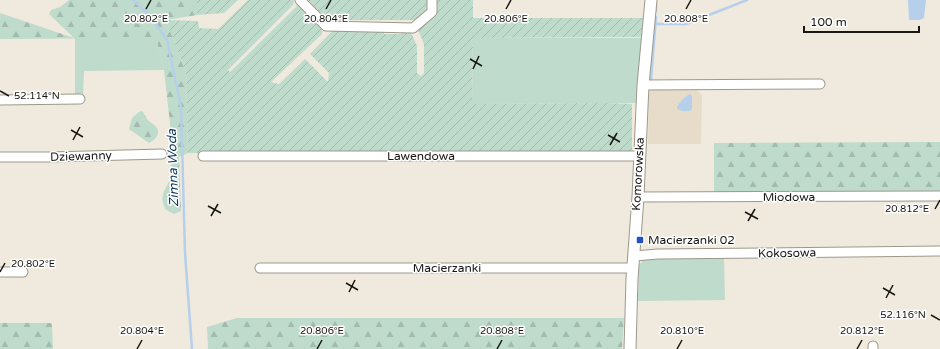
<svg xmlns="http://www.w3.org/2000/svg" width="940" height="349" viewBox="0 0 940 349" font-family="'Varela Round',sans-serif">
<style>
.built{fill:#e6dcc9}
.grass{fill:#bedbcc}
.forest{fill:url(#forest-firs)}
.garden{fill:url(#garden-furrows)}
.water{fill:#b6cfea}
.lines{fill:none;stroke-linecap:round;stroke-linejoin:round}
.stream{stroke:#b6cfea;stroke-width:2.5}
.minor-casing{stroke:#9d988c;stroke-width:11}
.tertiary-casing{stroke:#9d988c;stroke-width:13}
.minor{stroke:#fff;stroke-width:9}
.tertiary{stroke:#fff;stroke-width:11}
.ticks{fill:none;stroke:#181612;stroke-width:1.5}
.poi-dot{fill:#2352c0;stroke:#fff;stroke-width:1.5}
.labels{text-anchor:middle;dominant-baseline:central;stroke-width:3;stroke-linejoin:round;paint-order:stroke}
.street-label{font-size:12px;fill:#181612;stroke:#fff}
.poi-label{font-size:12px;fill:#181612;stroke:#fff;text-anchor:start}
.water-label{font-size:13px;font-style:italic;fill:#12375b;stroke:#fff}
.ticks-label{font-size:10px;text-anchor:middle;fill:#181612;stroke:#fff;stroke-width:3;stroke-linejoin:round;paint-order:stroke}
</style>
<defs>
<pattern id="forest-firs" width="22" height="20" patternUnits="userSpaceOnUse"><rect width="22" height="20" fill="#bedbcc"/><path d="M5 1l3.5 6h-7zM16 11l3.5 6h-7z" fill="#a3bbae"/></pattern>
<pattern id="garden-furrows" width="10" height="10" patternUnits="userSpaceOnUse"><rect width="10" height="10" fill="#bedbcc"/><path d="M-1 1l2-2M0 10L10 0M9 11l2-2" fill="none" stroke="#a3bbae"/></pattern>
</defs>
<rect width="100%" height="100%" fill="#efeadd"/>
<path class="built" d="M693,87L702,95L701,144H648L649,88Z"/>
<path class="grass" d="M75,38H156L164,70L84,71L83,96H75Z
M473,38H642L637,103L472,104Z
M724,257L725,300L638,301L639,265L645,258Z"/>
<path class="forest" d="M69,0H197V15L166,20L186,73L188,153L179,157L181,211L174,214L165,209L162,199L164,191L172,176L171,158L173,151L164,70L156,38L0,39V13L74,38L49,14L51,10L60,7Z
M142,111L143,112C145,115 146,118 148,120C151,123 154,124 156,127C162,133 155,140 149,143L146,141L129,129L132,118L139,112Z
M940,142V193L767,192H714V143Z
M237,318H624L622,349H208L207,327Z
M0,323H52L53,349H0Z"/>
<path class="garden" d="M197,0H238L224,13L197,15Z
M248,0H293L294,1L293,5L228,70L230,72L298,5L322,30V34L271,82L279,84L305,59L328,82L329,73L310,54L333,30L384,32V34H401V31L410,30L417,46V73L421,76L424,73V44L418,30L436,14V0H473V18H643L642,37L473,38L472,104L605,103L632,104V153H188L186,73L166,20L198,21L199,28L218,29Z
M308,0H429C429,10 425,14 418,20H328Z"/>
<path class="water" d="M908,0H926L924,18L920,20H909Z
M690,94L692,96V108L690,111H682L677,109V107C680,102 685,96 690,94Z"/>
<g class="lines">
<path class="stream" d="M133,0L149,14L167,40L181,107L185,253L192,349
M656,11V0
M655,24H686L747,0
M651,80L656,17"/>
<g class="minor-casing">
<path id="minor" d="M300,0L326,26L413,28L432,12V0
M643,85L820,84
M0,100L80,99
M203,156H639
M0,157H50L162,154
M638,197L940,196
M634,256L658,254L765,253L940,251
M260,268H633
M0,272H23
M873,346V349"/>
</g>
<g class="tertiary-casing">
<path id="tertiary" d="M630,349L632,279L638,197L643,85L651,0"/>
</g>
<use href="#minor" class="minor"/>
<use href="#tertiary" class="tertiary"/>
</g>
<path class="ticks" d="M146,9L151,0M326,9L331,0M506,9L511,0M686,9L691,0M470,59L482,66M473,69L479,56M0,91L9,96M71,130L83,137M608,135L620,142M73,140L80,127M610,145L617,133M208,206L221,213M935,209L940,200M745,212L758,219M211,216L218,204M748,221L755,209M0,272L5,263M346,283L358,290M883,288L895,295M349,292L355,280M886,298L893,285M931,315L940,320M137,349L142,340M317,349L322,340M497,349L502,340M677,349L682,340M857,349L862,340"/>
<rect class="poi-dot" x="636" y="236" width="8" height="8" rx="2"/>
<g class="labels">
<g class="street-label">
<text transform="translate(81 156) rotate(-2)">Dziewanny</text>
<text x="421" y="156">Lawendowa</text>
<text transform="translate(638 174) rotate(-87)">Komorowska</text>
<text x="789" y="197">Miodowa</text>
<text transform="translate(787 253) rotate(-1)">Kokosowa</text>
<text x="447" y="268">Macierzanki</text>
</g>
<g class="poi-label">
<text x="648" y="240">Macierzanki 02</text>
</g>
<g class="water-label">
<text transform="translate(173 168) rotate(-92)">Zimna Woda</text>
</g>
</g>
<g class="ticks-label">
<text x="146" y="22">20.802°E</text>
<text x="326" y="22">20.804°E</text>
<text x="506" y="22">20.806°E</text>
<text x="686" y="22">20.808°E</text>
<text x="37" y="99">52.114°N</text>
<text x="907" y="212">20.812°E</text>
<text x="33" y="267">20.802°E</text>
<text x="903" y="318">52.116°N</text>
<text x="142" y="334">20.804°E</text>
<text x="322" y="334">20.806°E</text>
<text x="502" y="334">20.808°E</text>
<text x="682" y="334">20.810°E</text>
<text x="862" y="334">20.812°E</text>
</g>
<path d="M804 26v6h115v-6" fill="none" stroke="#181612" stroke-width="2"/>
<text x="810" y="26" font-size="12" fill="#181612" stroke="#ffffff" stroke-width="3" paint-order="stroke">100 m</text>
</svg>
